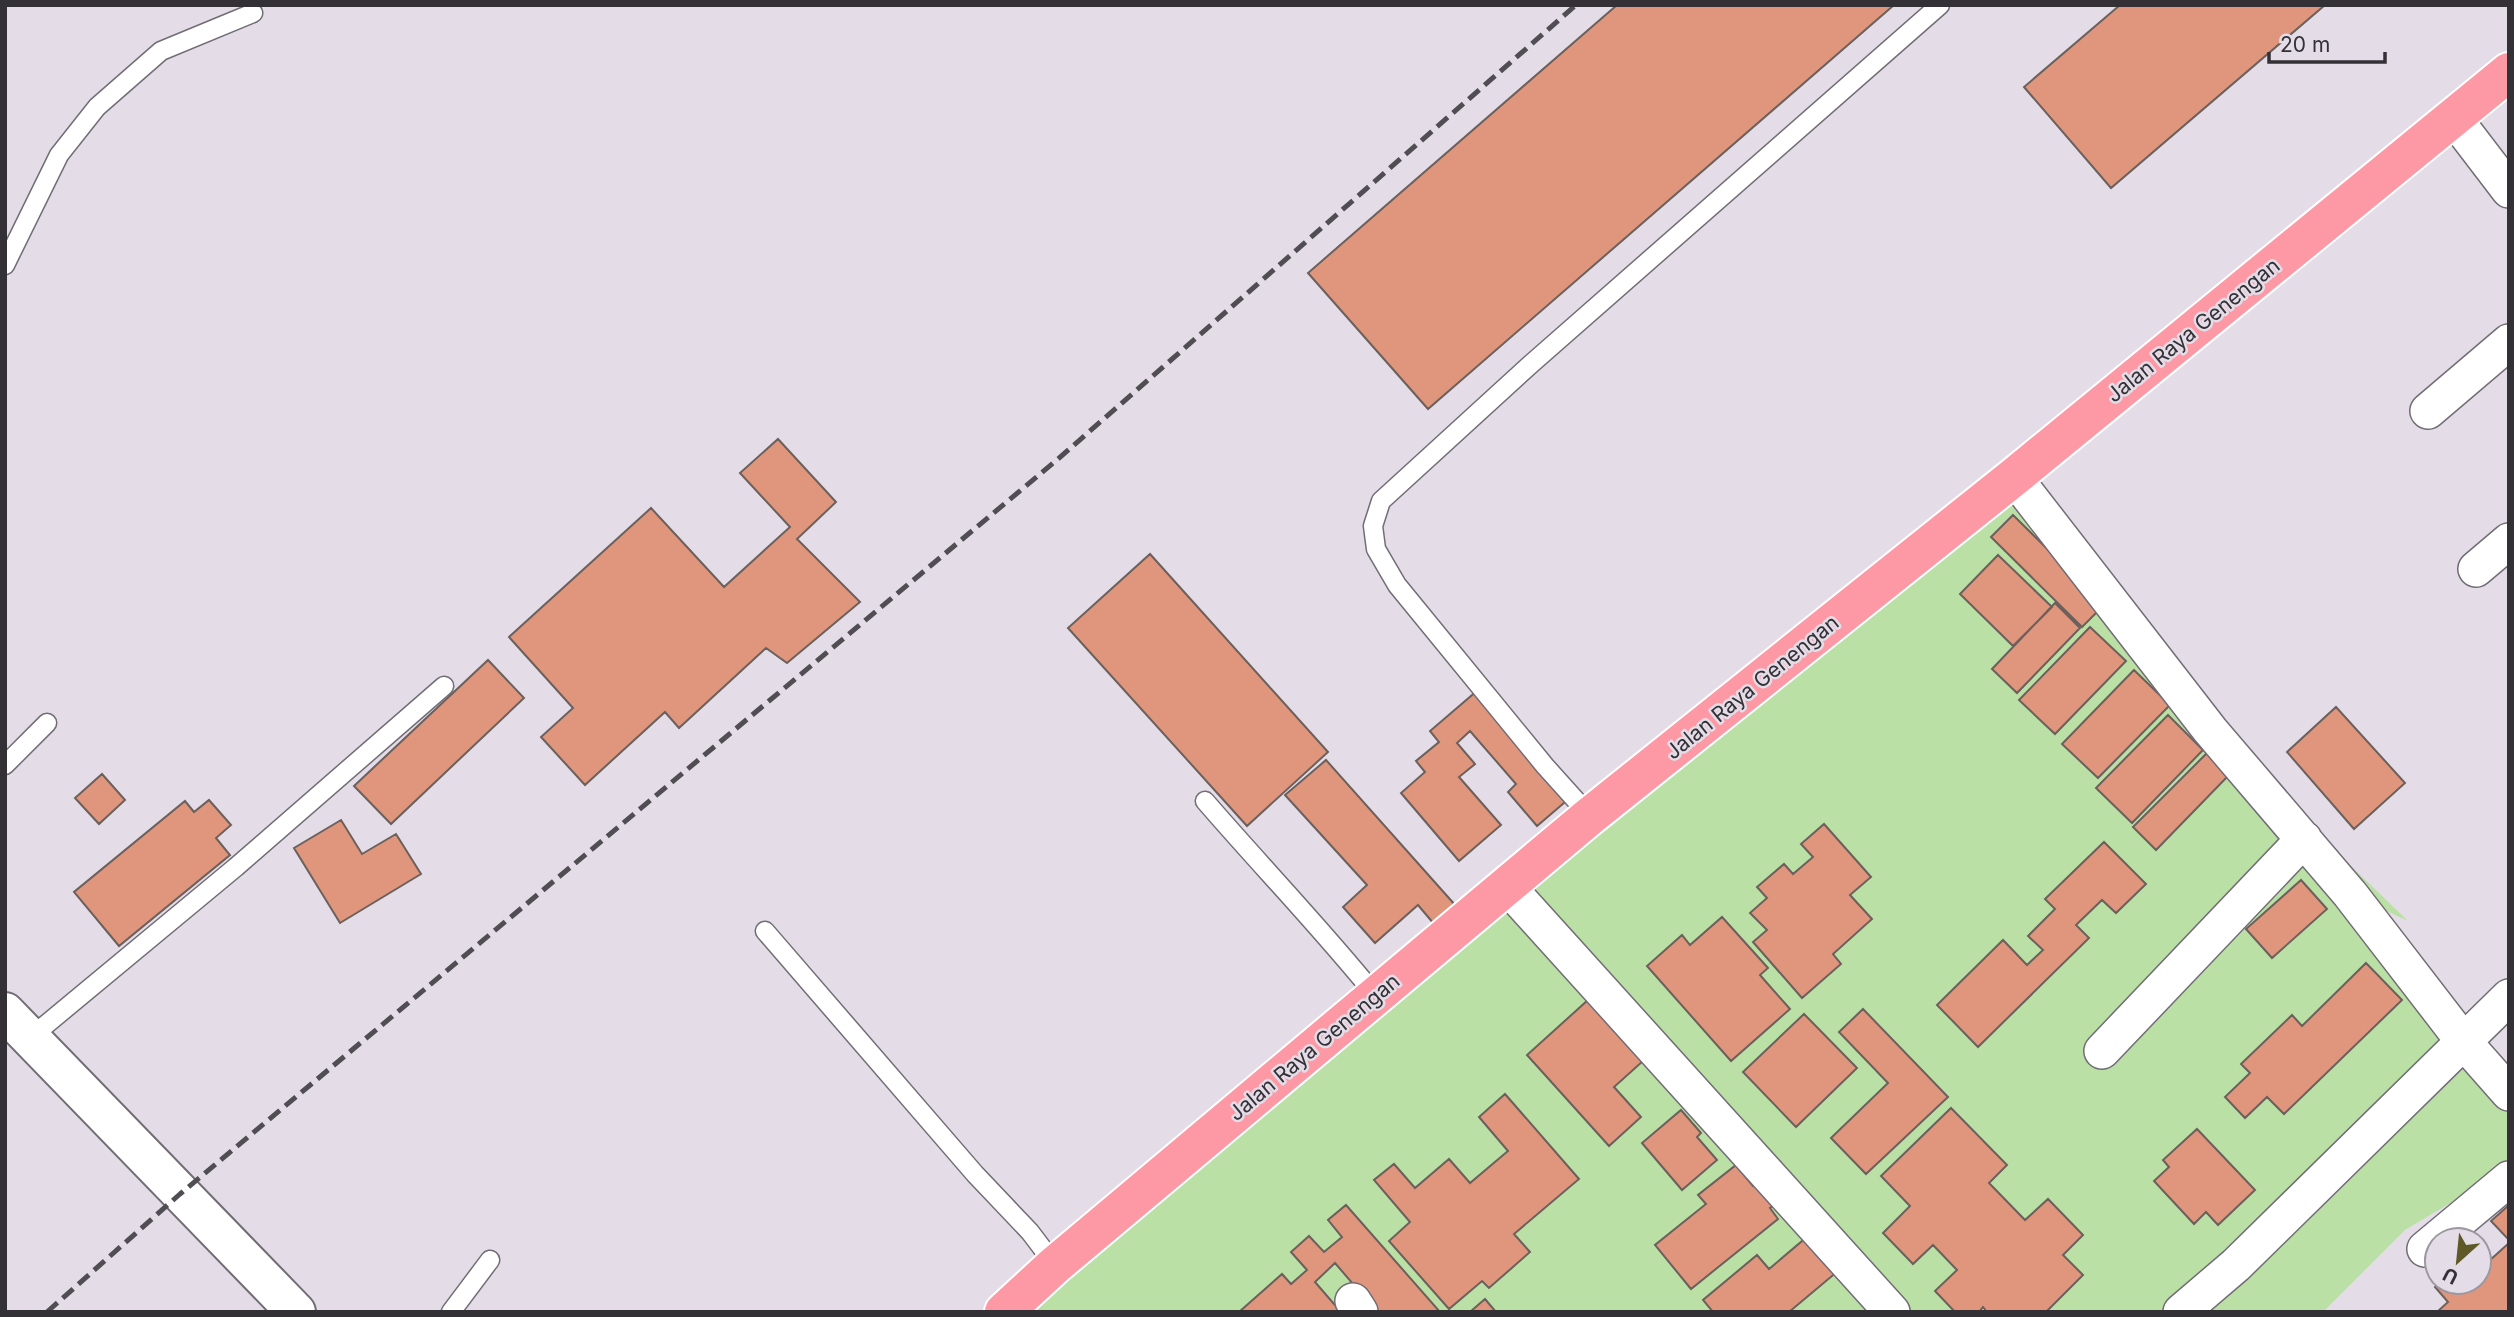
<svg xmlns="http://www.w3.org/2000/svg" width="2514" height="1317" viewBox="0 0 2514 1317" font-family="Inter,sans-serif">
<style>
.green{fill:#bae0a5}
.building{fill:#df967d;stroke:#6c605c;stroke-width:2}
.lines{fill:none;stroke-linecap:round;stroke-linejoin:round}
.lane-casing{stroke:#726c75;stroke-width:21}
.street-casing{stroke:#726c75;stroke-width:38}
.secondary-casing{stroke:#726c75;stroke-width:42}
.highway-casing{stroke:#fff;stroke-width:42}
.lane{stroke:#fff;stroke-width:18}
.street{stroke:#fff;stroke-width:35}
.secondary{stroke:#fff;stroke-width:38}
.highway{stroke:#fc99a5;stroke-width:38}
.rail{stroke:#514e53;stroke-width:5;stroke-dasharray:14 7;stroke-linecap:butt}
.labels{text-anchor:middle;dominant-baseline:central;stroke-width:5;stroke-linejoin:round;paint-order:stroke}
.street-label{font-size:21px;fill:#333135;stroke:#e4dde8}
</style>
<rect width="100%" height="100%" fill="#e4dde8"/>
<path class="green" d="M2014,477L2210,730L2408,921L2352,895L2509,1090V1168L2405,1230L2323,1312H1009Z"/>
<path class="building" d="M1617,5H1894L1428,409L1308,273Z
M2120,5H2325L2111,188L2024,87Z
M778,439L836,502L797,539L860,602L787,663L766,648L679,728L665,712L585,785L541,737L573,708L509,637L651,508L724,587L790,527L740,473Z
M2013,515L2104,605L2082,627L1991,537Z
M1150,554L1328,752L1247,826L1068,628Z
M1998,555L2052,607L2013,646L1960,594Z
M2055,603L2080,628L2017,693L1992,669Z
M2090,627L2126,661L2055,734L2019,700Z
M488,660L524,698L391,824L354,786Z
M2134,670L2170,705L2098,778L2062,744Z
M1478,690L1571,797L1537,826L1508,792L1516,784L1470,731L1457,743L1475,764L1459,777L1501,825L1459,861L1401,793L1425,772L1416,761L1439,742L1430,731Z
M2336,707L2405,783L2354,829L2287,752Z
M2168,715L2203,750L2132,823L2096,788Z
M2207,753L2229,775L2156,850L2133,827Z
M1326,760L1456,906L1434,924L1418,905L1375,943L1343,907L1367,885L1285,795Z
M102,774L125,800L99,824L75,798Z
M209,800L231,825L216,838L230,855L119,946L74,892L185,801L194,812Z
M341,820L362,854L396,834L421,874L340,923L294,848Z
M1824,824L1871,877L1850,895L1872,919L1833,954L1841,964L1802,998L1753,942L1767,930L1750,913L1767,898L1757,887L1784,864L1793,874L1813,857L1801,844Z
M2104,842L2146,884L2116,913L2102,900L2076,925L2089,938L1978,1047L1937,1005L2003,940L2027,965L2043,950L2028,936L2055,909L2045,899Z
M2301,880L2327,909L2272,958L2246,929Z
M1722,917L1768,968L1760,975L1790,1009L1731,1061L1647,966L1682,935L1690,945Z
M2366,963L2402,1000L2284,1114L2267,1097L2245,1118L2225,1097L2250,1073L2241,1064L2292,1015L2302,1026Z
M1588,1000L1643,1061L1614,1087L1641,1117L1609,1146L1527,1055Z
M1863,1009L1948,1097L1866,1174L1831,1138L1888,1083L1839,1032Z
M1804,1014L1857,1068L1796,1127L1743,1072Z
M1505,1094L1579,1179L1514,1234L1530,1252L1489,1288L1482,1281L1449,1309L1389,1241L1410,1222L1374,1180L1394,1164L1415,1188L1449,1159L1470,1183L1508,1151L1479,1117Z
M1951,1108L2007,1165L1989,1183L2025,1220L2048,1199L2083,1235L2063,1255L2083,1275L2046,1312H1987L1983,1307L1979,1312H1955L1935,1291L1957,1270L1933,1245L1913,1264L1883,1233L1910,1206L1881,1176Z
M1681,1110L1701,1133L1697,1137L1717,1160L1682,1190L1642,1143Z
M2197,1129L2255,1190L2218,1225L2206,1212L2194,1224L2154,1181L2169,1167L2163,1160Z
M1736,1165L1753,1186L1763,1178L1781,1200L1770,1208L1778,1219L1691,1289L1655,1245L1706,1204L1698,1195Z
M1346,1205L1440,1312H1377L1335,1263L1315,1282L1341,1312H1239L1282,1274L1291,1284L1307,1270L1291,1252L1309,1236L1324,1252L1342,1237L1328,1220Z
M2509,1205V1240L2491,1221Z
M1808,1236L1838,1271L1789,1312H1713L1703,1300L1757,1255L1769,1269Z
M2509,1243V1312H2437L2448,1302L2435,1287L2440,1282H2479V1270Z
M1485,1299L1496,1312H1470Z"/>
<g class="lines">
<g class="lane-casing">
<path id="lane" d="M5,265L59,155L97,107L161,51L253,13
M5,765L47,723
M1205,801C1262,867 1322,929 1376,996
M1590,816L1545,766L1397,585L1376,549L1373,526L1381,501L1531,364L1940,5
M765,931L975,1174L1030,1232L1055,1265
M31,1037L236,867L444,686
M451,1312L490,1260"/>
</g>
<g class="street-casing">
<path id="street" d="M2454,118L2509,190
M2428,411L2509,342
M2014,477L2210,730L2350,894L2464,1042L2509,1093
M2476,569L2509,541
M1506,885L1892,1312
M2102,1051L2304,839
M2425,1249L2509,1179
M1353,1301L1360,1312
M2181,1312L2236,1265L2509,997"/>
</g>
<g class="secondary-casing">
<path id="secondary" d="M5,1012L296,1312"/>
</g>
<g class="highway-casing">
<path id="highway" d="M1004,1312L1055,1265L1590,816L2014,477L2509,72"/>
</g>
<use href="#lane" class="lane"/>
<use href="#street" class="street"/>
<use href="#secondary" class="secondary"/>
<use href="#highway" class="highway"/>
<path class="rail" d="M47,1312L180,1194L1058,459L1576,5"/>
</g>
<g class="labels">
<g class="street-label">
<text transform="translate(2193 330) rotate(-39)">Jalan Raya Genengan</text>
<text transform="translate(1752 687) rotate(-39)">Jalan Raya Genengan</text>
<text transform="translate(1314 1047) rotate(-40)">Jalan Raya Genengan</text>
</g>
</g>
<rect width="2514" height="1317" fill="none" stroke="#333135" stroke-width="14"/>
<g transform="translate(2458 1261) rotate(207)"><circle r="33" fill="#e4dde8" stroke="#9d98a0" stroke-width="2"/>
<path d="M0-5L12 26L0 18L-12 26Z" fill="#5e5926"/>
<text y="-10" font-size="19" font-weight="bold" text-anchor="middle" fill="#333135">U</text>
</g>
<path d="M2269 52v10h116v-10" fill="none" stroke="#333135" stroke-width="3.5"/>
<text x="2280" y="52" font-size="21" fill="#333135" stroke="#e4dde8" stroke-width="5" paint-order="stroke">20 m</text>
</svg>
